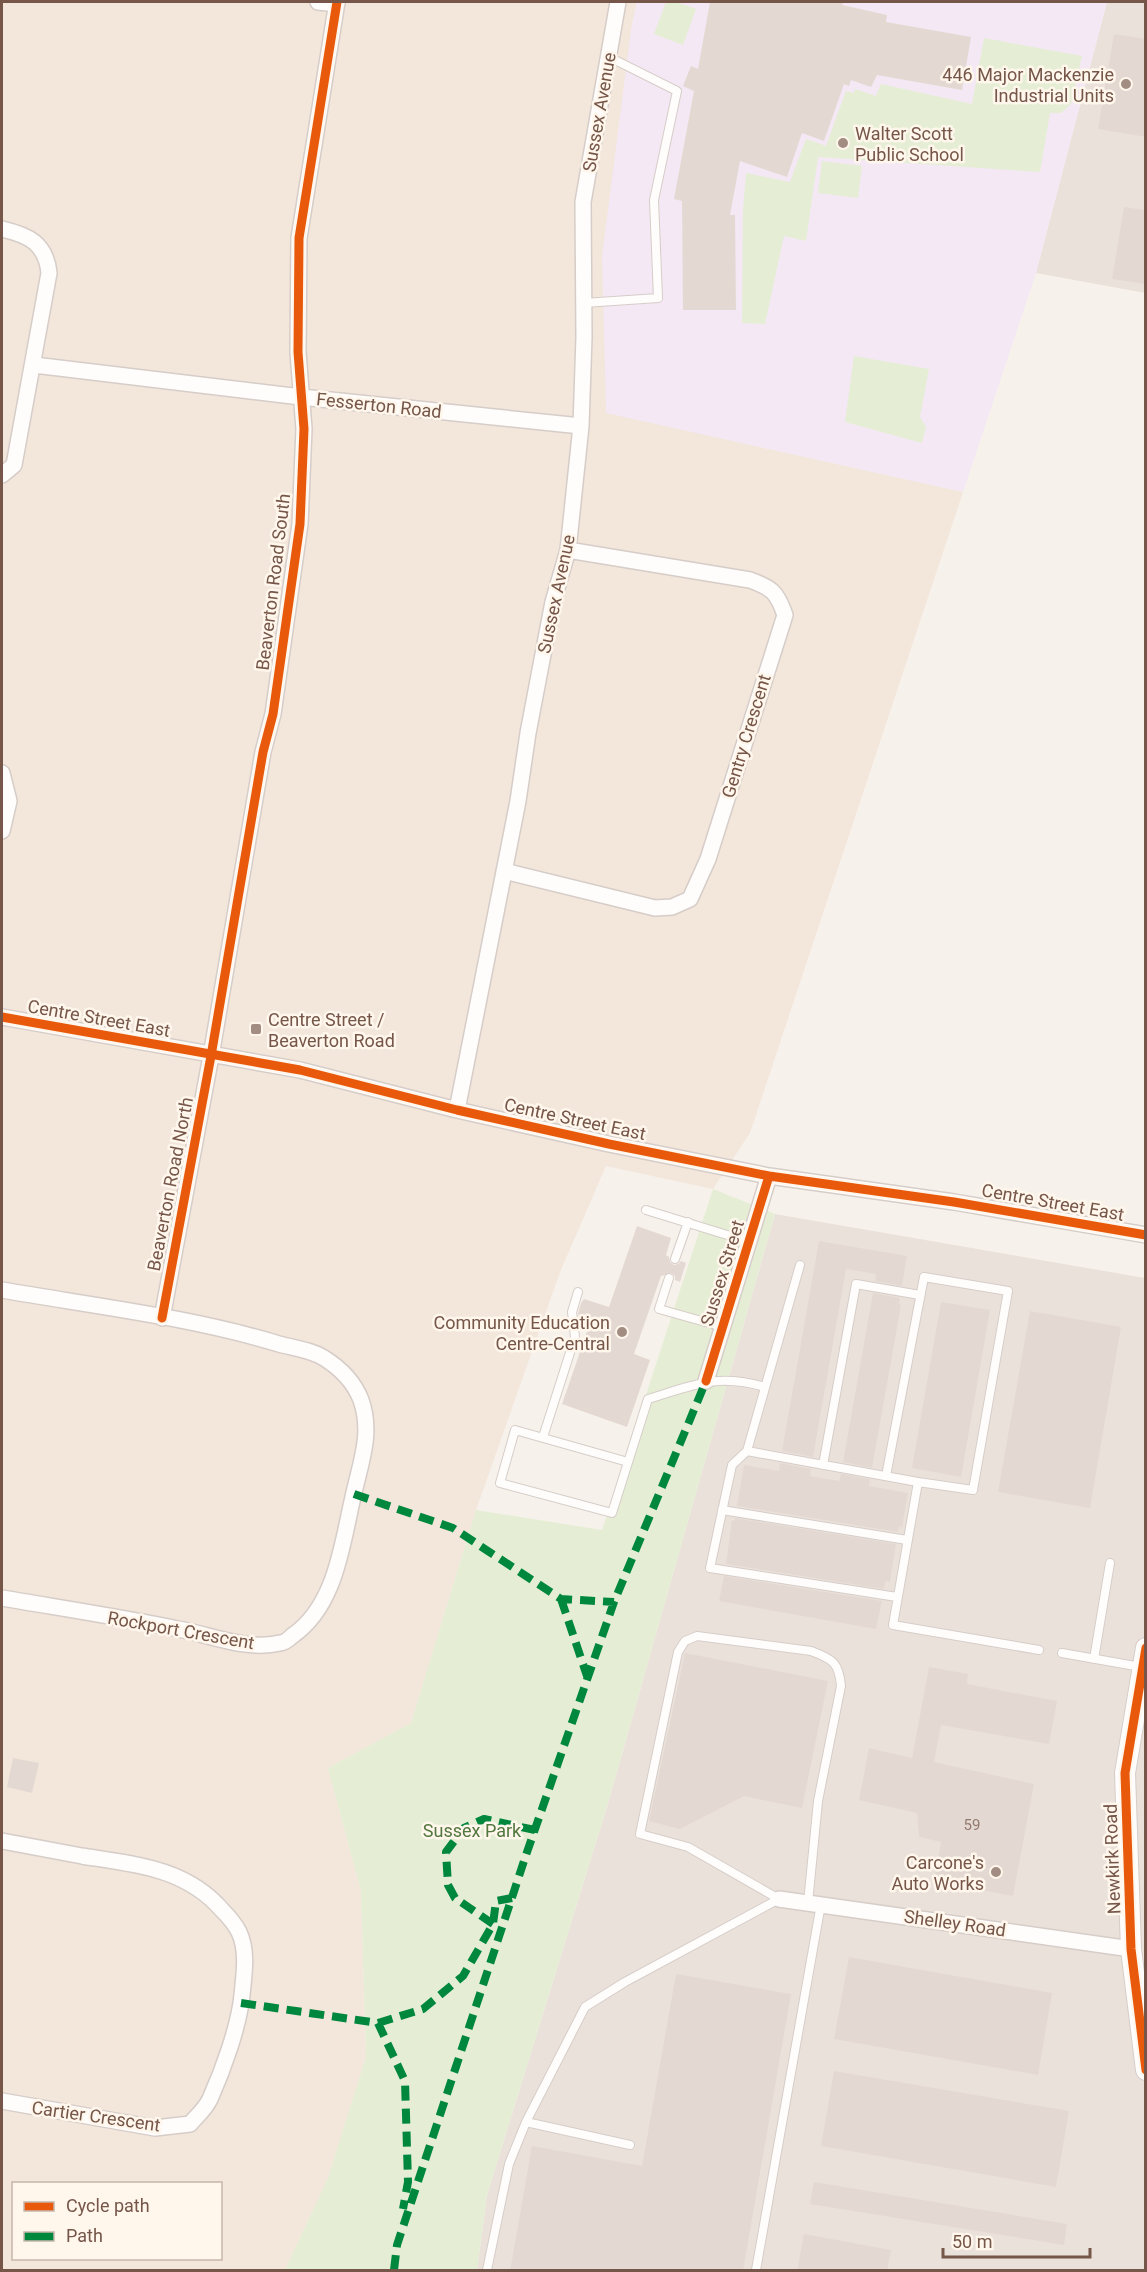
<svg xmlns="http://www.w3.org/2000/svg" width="1147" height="2272" viewBox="0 0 1147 2272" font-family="Roboto,sans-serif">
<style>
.residential{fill:#f3e6db;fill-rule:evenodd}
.industrial{fill:#ebe1db}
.education{fill:#f3e8f3}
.green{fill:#e5eed5}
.building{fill:#e4d9d2}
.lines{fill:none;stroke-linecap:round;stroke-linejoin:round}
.service-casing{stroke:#d6cdc8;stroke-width:10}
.minor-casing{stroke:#d6cdc8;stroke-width:18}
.tertiary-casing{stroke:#d6cdc8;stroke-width:22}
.service{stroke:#fefdfc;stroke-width:8}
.minor{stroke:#fefdfc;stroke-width:15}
.tertiary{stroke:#fefdfc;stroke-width:20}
.quiet{stroke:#00873e;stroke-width:8;stroke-dasharray:15 8;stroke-linecap:butt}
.cycleway-casing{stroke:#fff6ec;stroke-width:13}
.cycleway{stroke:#e8590c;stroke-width:9}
.poi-dot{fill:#a38c82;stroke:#fff6ec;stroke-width:2}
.labels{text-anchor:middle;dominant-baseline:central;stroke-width:5;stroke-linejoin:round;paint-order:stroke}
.number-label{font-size:15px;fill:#93796e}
.poi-label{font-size:18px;fill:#765649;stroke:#fff6ec;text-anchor:end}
.street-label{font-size:18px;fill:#765649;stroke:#fff6ec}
.park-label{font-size:18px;fill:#52773e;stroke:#fff6ec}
</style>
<rect width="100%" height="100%" fill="#f7f1eb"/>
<path class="residential" d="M2,2H637L631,30L607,413L963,492L750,1133L713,1189L606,1166L560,1272L476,1510L411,1723L328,1768L361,1891L366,2057L328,2178L285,2270H2ZM14,2184H220V2258H14Z"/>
<path class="industrial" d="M1107,2H1145V293L1036,273Z
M775,1214L1145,1278V2270H477L487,2195L609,1800Z"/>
<path class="education" d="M637,2H1107L1036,273L963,492L606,413L602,256L631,30Z"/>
<path class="green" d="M666,2H676L696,9L683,45L654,34Z
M984,38L1082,56L1071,104L1061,113H1050L1040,172L818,157L806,241L784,236L765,324L742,323L743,210L746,173L790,182L806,139L826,146L846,91L854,93L855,89L876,96L881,84L972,104Z
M822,161L862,166L858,198L818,193Z
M854,356L929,369L920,417L926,427L922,443L845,422Z
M713,1189L775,1214L609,1800L487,2195L477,2270H285L328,2178L366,2057L361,1891L328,1768L411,1723L476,1510L602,1530Z"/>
<path class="building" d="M710,2H843L842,5L887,15L886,22L971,37L962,90L877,75L871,87L851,80L849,86L844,84L824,141L802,133L787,177L740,161L730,215H735L736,310H683L682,201L674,199L694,91L683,86L691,66L698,69Z
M1114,34L1146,39V137L1098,129Z
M1124,207L1146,210V284L1112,279Z
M637,1226L671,1238L666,1255L669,1257L670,1262L674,1265L678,1264L681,1261L686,1263L680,1282L675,1280V1276L671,1273L661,1276L634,1354L650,1360L627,1427L562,1404L590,1323L579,1319L578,1313L581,1303L584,1299L609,1307Z
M819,1241L907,1256L902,1286L875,1281L876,1274L846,1269L813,1457L782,1451Z
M873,1293L900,1298L899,1304L901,1305L872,1468L843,1462Z
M941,1302L990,1310L961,1477L912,1468Z
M1030,1311L1121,1327L1090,1508L998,1492Z
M780,1463L811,1469L810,1476L839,1481L841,1474L870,1479L869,1486L908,1493L902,1527L899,1526L898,1532L737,1506L744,1465L779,1471Z
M735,1518L896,1544L890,1582L885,1581L884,1589L726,1564L732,1520L735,1521Z
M724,1576L882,1601L876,1629L719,1601Z
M685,1653L828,1681L802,1808L744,1796L680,1829L649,1821Z
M929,1667L968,1674L967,1684L1057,1701L1049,1744L941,1725L934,1762L1034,1784L1013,1896L934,1881L941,1842L919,1837L917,1813L859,1800L869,1748L912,1758Z
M13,1758L39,1763L32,1793L7,1787Z
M849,1957L1052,1993L1038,2075L834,2039Z
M676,1974L791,1994L743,2271H510L532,2146L642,2166Z
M834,2071L1069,2111L1056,2187L821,2146Z
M814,2182L1067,2224L1064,2245L810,2204Z
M804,2234L891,2250L887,2271H797Z"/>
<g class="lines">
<g class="service-casing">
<path id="service" d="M584,303L658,298L654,200L677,91L609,57
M646,1210L750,1242
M675,1259L688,1222
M669,1278L659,1309L723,1327
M543,1437L575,1337L572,1312L578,1292
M747,1451L800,1265
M628,1462L515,1430L500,1483L612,1513L648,1399C694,1385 717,1373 765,1387
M823,1465L856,1284L920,1295
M886,1476L924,1277L1008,1291L973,1490L918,1482
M722,1510L907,1540
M897,1597L710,1568L732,1465L747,1451L918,1482L893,1625L1039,1650
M1062,1653L1141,1667
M1094,1659L1110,1563
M779,1899L688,1847L640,1834L678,1652L685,1641L697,1636L811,1651C833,1659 839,1663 841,1686L818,1801L808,1903
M526,2122L630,2145
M487,2270L509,2164L526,2122L585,2007L625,1982L779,1899
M756,2270L821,1904"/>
</g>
<g class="minor-casing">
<path id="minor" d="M318,2L337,4
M2,229C28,235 46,243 49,273L14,465L2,475
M34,365L301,397L581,426
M2,773L9,801L2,831
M504,871L655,908L672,907L690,899L708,859L785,615C777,592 772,588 750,580L568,550
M2,1017L300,1070L457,1110L609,1144L769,1176L954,1202L1146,1235
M457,1110L518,801L528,733L553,602L568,550L581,426L584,337L583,202L618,2
M2,1290C94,1306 190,1317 279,1344C293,1348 312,1350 324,1358C340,1368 354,1382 361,1400C373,1434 360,1464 353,1497C342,1544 336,1606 292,1636C289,1639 285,1643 280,1643C246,1651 211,1635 178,1629C120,1617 60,1608 2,1598
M162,1318L211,1056L263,752L273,714L300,524L304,429L298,352L299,238L337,2
M706,1381L769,1176
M2,1841C28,1846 55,1851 82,1856C134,1864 186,1868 222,1910C228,1916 235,1924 239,1932C248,1951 244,1974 242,1995C239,2026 223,2070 210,2099C206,2108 197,2116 190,2124L155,2128L2,2101
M779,1899L1131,1949"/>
</g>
<g class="tertiary-casing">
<path id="tertiary" d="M1146,1648L1125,1773L1131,1949L1146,2070"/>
</g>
<use href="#service" class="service"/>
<use href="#minor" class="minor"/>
<use href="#tertiary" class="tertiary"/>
<path class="quiet" d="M354,1494L453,1528L561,1599L614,1602
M561,1599L588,1679
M493,1924L455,1898L448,1885L446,1852L464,1828L484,1819L535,1830
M241,2003L378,2023L405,2081L408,2182L403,2209
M378,2023L423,2009L463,1976L493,1924L496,1901L512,1898
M394,2270L397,2245L526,1855L614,1602L706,1381"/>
<g class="cycleway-casing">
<path id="cycleway" d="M2,1017L300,1070L457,1110L609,1144L769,1176L954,1202L1146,1235
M162,1318L211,1056L263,752L273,714L300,524L304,429L298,352L299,238L337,2
M706,1381L769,1176
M1146,1648L1125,1773L1131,1949L1146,2070"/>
</g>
<use href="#cycleway" class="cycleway"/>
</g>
<g class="poi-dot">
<circle cx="1126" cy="84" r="6"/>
<circle cx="843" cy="143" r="6"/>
<rect x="250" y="1023" width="12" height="12" rx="3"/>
<circle cx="622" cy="1332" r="6"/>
<circle cx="996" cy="1872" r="6"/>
</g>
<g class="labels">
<g class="number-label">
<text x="972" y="1825">59</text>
</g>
<g class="poi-label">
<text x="1114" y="74">446 Major Mackenzie<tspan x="1114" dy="21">Industrial Units</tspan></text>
<text x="855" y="133" text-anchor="start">Walter Scott<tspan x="855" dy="21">Public School</tspan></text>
<text x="268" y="1019" text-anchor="start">Centre Street /<tspan x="268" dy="21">Beaverton Road</tspan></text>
<text x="610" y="1322">Community Education<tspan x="610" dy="21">Centre-Central</tspan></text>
<text x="984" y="1862">Carcone's<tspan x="984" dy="21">Auto Works</tspan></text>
</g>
<g class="street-label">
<text transform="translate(599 112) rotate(-80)">Sussex Avenue</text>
<text transform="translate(379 405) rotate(6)">Fesserton Road</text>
<text transform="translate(273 582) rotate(-83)">Beaverton Road South</text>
<text transform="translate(556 594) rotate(-78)">Sussex Avenue</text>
<text transform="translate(746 736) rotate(-73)">Gentry Crescent</text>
<text transform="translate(99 1018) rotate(10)">Centre Street East</text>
<text transform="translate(575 1119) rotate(12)">Centre Street East</text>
<text transform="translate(170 1184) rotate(-79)">Beaverton Road North</text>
<text transform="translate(1053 1202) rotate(10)">Centre Street East</text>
<text transform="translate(722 1273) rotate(-73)">Sussex Street</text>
<text transform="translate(181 1630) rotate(10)">Rockport Crescent</text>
<text transform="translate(1112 1859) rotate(-92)">Newkirk Road</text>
<text transform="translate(955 1923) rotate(8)">Shelley Road</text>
<text transform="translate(96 2116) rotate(8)">Cartier Crescent</text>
</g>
<g class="park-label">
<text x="472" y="1830">Sussex Park</text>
</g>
</g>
<rect width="1147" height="2272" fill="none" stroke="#765649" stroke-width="6"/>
<rect x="12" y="2182" width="210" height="78" fill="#fff6ec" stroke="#c8b6ab" stroke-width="1.5"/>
<rect x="24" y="2202" width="30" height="9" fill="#e8590c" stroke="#c8b6ab" stroke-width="1.5"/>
<text x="66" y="2212" font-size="18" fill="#765649">Cycle path</text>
<rect x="24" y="2232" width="30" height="9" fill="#00873e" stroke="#c8b6ab" stroke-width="1.5"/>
<text x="66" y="2242" font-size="18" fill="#765649">Path</text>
<path d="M943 2248v9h147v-9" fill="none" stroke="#765649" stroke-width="3"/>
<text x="952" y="2248" font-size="18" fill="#765649" stroke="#fff6ec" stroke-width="4.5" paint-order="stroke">50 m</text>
</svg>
